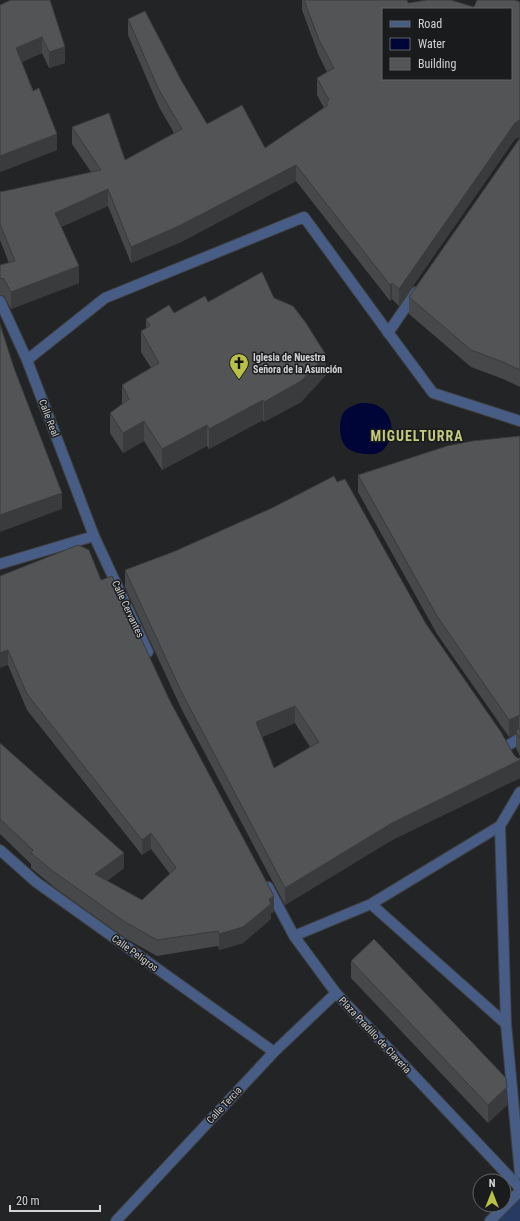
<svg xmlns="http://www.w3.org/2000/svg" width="520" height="1221" viewBox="0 0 520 1221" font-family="'Roboto Condensed',sans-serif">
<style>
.green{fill:#273a61}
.water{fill:#000538}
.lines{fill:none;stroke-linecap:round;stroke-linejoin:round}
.pedestrian-casing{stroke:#3f4042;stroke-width:12}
.minor-casing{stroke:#3f4042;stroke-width:12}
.tertiary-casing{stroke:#3f4042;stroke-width:12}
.pedestrian{stroke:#475d85;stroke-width:10}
.minor{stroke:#475d85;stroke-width:10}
.tertiary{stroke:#475d85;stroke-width:10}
.wall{fill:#47484a;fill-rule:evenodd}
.shaded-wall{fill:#3a3b3c}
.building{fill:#535456;stroke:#3a3b3c;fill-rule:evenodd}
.labels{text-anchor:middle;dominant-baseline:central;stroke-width:3;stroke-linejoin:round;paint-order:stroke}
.poi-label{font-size:10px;font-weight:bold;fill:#d4d4d6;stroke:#1a1b1d;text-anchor:start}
.street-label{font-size:10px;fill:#d4d4d6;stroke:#1a1b1d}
.district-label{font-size:14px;font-weight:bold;letter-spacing:1px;fill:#c4ca7d;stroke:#1a1b1d}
</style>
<rect width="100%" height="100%" fill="#232426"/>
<path class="green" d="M520,1192V1221H491Z"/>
<path class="water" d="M360,403C367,403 373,403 378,406C392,413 395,431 388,443C386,447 383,451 380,452C375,455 370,454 365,454C346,452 340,444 340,426C340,421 341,416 344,412C348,407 355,405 360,403Z"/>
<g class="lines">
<g class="pedestrian-casing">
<path id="pedestrian" d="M507,746L520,738
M500,826L520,792
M506,1024L520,1174"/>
</g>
<g class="minor-casing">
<path id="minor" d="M388,333L416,292
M27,360L105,298L304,217L390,335L433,393L520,421
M0,564L94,536L148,652
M0,850L36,882L274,1052
M268,887L294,936L336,993L520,1188
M371,904L506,1024
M294,936L371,904L500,826L506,1024
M116,1221L274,1052L336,993
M490,1221L520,1191"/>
</g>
<g class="tertiary-casing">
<path id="tertiary" d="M0,301L27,360L94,536"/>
</g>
<use href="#pedestrian" class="pedestrian"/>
<use href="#minor" class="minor"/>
<use href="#tertiary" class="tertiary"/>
</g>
<path class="wall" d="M11,0L65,63L49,68L42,53L22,62L57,150L0,172Z
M302,0H407L408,3L474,7L520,2V137L515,139L399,306L392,299L390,301L296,181L181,242L131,263L108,206L61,227L79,283L11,309L4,296L0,295V265L9,263L0,240V192L91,172L72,144V127L125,160L174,133L159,107L128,35V19L181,80L207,124L265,148L324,108L317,95V78L327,72L319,56L302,10Z
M520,138V387L503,379L471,367L409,314V297Z
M274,298L326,375L301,402L264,422L263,420L209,449L207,446L162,470L144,441L123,453L110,433V413L122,404V385L151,368L141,352V331L146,329V319L174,313L208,302Z
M520,436V756L516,748V734L509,737L437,634L358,492V475Z
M337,482L426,624L514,755L517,758H520V778L392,840L285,905L182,710L125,587V570L173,552ZM295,723L310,747L274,768L262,737Z
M0,576L170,701L274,912L271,913V919L243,943L219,950L218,946L157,956L125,938L54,887L31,868V864L0,834V743L124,868L107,881L142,900L170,874L151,849L142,855L27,710L8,665Z
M351,961L507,1105L488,1123L351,978Z"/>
<path class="shaded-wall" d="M42,37V53L16,64V48Z
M65,47V63L49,68V52Z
M520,120V137L515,139L399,306V289L515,123Z
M57,134V150L0,172V156Z
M296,165V181L181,242L131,263V247Z
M108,189V206L55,229V213Z
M79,266V283L11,309V292Z
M392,283V299L390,301V285Z
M326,355V375L301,402L264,422V402Z
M263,400V420L209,449V429Z
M144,421V441L123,453V433Z
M207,425V446L162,470V449Z
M62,493V509L0,532V515Z
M8,650V665L0,668V653Z
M295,706V723L256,739V722Z
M519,714V732L516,731V734L509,737V720Z
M520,760V778L392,840L285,905V888L392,823Z
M151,833V849L142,855V840Z
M124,853V868L95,889V874Z
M274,896V912L271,913V919L243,943L219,950V934Z
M507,1087V1105L488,1123V1105Z"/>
<path class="building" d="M11,0H50L65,47L49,52L42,37L16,48L33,91L39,88L57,134L0,156V5Z
M304,0H407L408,3L427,0H451L474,7L477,0H515L520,2V120L515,123L399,289L392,283L390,285L296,165L181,225L131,247L108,189L55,213L79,266L11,292L4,279L0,278V265L15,261L0,224V192L101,170L72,127L109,113L125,160L182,129L159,90L128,19L145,11L181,80L207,124L242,105L265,148L328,105L326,102L329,100L317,78L334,68L319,40ZM383,9H511V79H383Z
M520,138V370L503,362L471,350L409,297Z
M262,272L274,298L293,306L306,323L326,355L301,381L264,402L263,400L209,429L207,425L162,449L144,421L123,433L110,413L129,399L122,385L159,363L141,331L150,326L146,319L169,305L174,313L205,296L208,302Z
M0,324L14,368L62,493L0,515Z
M520,436V715L509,720L437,616L358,475L447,446L472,441Z
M334,476L337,482L345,479L426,624L501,732L514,755L517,758H520V760L392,823L285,888L182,693L125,570L173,552L272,508ZM295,706L319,742L274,768L256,722Z
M78,545L89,550L101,580L112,576L170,701L274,896L269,899L271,904L243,927L219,934L218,931L157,940L125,922L54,872L31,853L33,850L0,819V743L124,853L95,874L142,900L176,868L151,833L142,840L27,694L8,650L0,653V576Z
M520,728V739L516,731Z
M374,939L506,1078L507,1087L488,1105L351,961Z"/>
<defs>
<g id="church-pin" transform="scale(1)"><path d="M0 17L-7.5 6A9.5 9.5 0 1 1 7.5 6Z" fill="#b9c046" stroke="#1a1b1d"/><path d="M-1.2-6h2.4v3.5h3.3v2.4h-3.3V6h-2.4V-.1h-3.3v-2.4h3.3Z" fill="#111"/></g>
</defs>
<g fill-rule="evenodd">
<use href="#church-pin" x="239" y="363"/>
</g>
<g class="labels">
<g class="poi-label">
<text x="253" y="357">Iglesia de Nuestra<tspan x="253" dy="12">Señora de la Asunción</tspan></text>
</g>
<g class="street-label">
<text transform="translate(49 418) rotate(69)">Calle Real</text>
<text transform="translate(128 609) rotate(65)">Calle Cervantes</text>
<text transform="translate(135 953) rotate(36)">Calle Peligros</text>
<text transform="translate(375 1035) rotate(47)">Plaza Pradillo de Claveria</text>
<text transform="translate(224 1105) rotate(-47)">Calle Tercia</text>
</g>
<g class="district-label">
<text x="417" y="436">MIGUELTURRA</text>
</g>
</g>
<rect x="382" y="8" width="130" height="72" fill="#1a1b1d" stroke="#646567"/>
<rect x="390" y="21" width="20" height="6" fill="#475d85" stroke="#646567"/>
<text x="418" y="28" font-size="12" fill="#d4d4d6">Road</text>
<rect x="390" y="38" width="20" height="12" fill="#000538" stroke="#646567"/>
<text x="418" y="48" font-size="12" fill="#d4d4d6">Water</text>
<rect x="390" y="58" width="20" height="12" fill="#535456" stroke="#646567"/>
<text x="418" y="68" font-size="12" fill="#d4d4d6">Building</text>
<g transform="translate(492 1193)"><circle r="19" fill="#1a1b1d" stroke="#646567"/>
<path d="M0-3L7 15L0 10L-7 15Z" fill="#b9c046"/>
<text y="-6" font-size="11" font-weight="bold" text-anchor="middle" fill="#d4d4d6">N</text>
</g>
<path d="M10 1205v6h90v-6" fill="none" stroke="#d4d4d6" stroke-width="2"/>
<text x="16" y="1205" font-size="12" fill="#d4d4d6" stroke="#1a1b1d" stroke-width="3" paint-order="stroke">20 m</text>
</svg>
